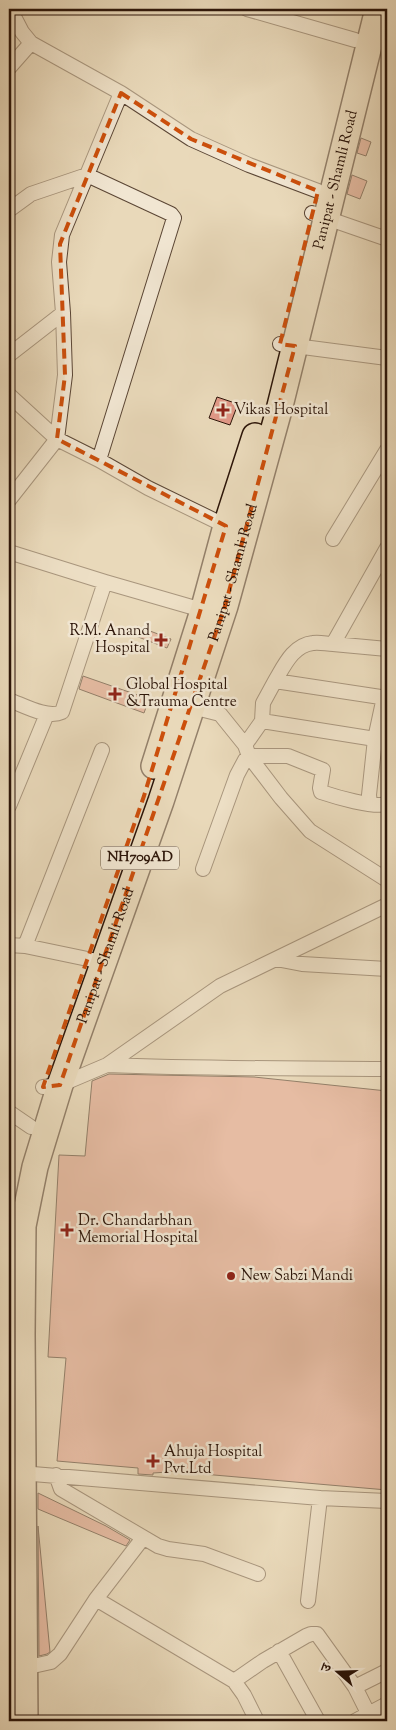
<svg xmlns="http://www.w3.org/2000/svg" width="396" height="1730" viewBox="0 0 396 1730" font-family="'Sorts Mill Goudy','Noto Serif Devanagari',serif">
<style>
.building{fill:#e29988;stroke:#2c1509}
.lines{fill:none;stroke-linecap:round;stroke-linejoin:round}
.street-casing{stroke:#5b4635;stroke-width:16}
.highway-casing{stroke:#2c1509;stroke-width:28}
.street{stroke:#f1e6d2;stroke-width:14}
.highway{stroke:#e9d9ba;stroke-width:25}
.marked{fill:none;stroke:#cc4f0c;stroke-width:4;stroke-dasharray:10 6;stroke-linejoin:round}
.poi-dot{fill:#8f2418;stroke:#f1e6d2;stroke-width:2}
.labels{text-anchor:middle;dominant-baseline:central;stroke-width:5;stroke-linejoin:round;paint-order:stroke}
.shield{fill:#f1e6d2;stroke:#675445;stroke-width:1}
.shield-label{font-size:14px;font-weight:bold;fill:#2c1509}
.street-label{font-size:15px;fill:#2c1509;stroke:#f1e6d2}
.poi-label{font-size:15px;fill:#2c1509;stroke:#f1e6d2;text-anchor:start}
</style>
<rect width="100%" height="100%" fill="#e9d9ba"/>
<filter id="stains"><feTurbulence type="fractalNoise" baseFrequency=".004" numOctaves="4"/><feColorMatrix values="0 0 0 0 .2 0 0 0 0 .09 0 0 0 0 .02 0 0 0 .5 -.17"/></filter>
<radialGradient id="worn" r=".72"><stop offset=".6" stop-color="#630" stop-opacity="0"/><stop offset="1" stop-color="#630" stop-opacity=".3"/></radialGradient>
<path class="building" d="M361,138L371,142L366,156L357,153Z
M352,175L367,181L360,199L347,194Z
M217,397L238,404L230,425L209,418Z
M137,626L171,639L167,648L133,635Z
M83,676L149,699L144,713L79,689Z
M109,1074L254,1077L387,1091V1490L168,1471V1472L153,1473V1475L138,1474V1468L57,1461L66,1358L48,1357L59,1155L85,1156L92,1081Z
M38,1493L106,1526L130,1540L126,1546L38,1509Z
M38,1526L50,1652L47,1654L39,1656Z"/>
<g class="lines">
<g class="street-casing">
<path id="street" d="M10,9L22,32L31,43L121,93L191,139L249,165L318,191
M247,9L355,40
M9,68L31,43
M9,210L31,194L87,175L171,214L174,218L99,460
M312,213L387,239
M280,344L387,358
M9,355L63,313
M9,395L57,439L99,460L148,488L226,526
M9,500L57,439L65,375L63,313L59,262L62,235L121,93
M333,539L387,450
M387,548L333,644L387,649
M9,552L105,582L209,612
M275,681C284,666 293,645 313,643C320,642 327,644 333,644
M9,700C23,705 47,719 62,712L105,582
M192,707L220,714L245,745L249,756L281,798L310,831L387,880
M262,721L375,739
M245,745L262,721L263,703L275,681L387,698
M370,803L369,795L375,739L384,697
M9,806L47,714
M203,869L237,775L245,760L249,756H288L323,770L320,788L321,792C336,797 373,808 387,804
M9,945L25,946L102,962
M25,946L102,750
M276,959L302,964L387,969
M107,1065C201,1069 294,1068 387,1069
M43,1087L60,1085L107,1065L220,986L387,905
M9,1112L31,1127
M9,1472L320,1498L387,1501
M56,1475L61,1489L158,1546L168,1549L204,1554L258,1574
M96,1599L234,1681L244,1695L257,1721
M308,1601L320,1498
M279,1651L318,1721
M24,1668L51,1662L60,1654L96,1599L143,1538
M234,1681L263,1661L306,1636L311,1634H317L355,1687L368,1713
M355,1687L387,1671
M355,1721L387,1704"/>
</g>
<g class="highway-casing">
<g id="highway">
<path d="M154,766L203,611L226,526L255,436"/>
<path id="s1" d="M25,1721L22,1334L23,1226L35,1167L60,1085L161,801L225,606L279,410L378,9"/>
</g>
</g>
<use href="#street" class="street"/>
<use href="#highway" class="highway"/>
</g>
<path d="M0 0H396V1730H0ZM121,93L191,139L318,191L280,344L295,346L225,606L60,1085L43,1087L144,796L226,526L57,439L65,375L60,244Z" fill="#e9d9ba" fill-opacity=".55" fill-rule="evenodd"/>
<path class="marked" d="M121,93L191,139L318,191L280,344L295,346L225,606L60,1085L43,1087L144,796L226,526L57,439L65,375L60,244Z"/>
<g class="poi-dot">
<path d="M220.5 402.5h5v5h5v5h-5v5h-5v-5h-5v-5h5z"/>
<path d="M158.5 632.5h5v5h5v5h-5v5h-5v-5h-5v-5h5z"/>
<path d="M112.5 686.5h5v5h5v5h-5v5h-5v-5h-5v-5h5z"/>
<path d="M64.5 1222.5h5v5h5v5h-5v5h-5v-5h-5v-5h5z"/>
<circle cx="231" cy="1276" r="5"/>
<path d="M150.5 1453.5h5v5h5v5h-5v5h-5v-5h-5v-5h5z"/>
</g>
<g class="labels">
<rect class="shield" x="101" y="846.5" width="78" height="23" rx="4"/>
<g class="shield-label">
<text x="140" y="858">NH709AD</text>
</g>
<g class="street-label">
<text stroke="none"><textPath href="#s1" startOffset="1588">Panipat - Shamli Road</textPath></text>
<text stroke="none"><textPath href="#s1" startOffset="1182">Panipat - Shamli Road</textPath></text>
<text stroke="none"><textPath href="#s1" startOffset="778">Panipat - Shamli Road</textPath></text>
</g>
<g class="poi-label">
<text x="234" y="410">Vikas Hospital</text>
<text x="150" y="631" text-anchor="end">R.M. Anand<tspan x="150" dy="17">Hospital</tspan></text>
<text x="126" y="685">Global Hospital<tspan x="126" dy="17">&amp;Trauma Centre</tspan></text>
<text x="78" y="1221">Dr. Chandarbhan<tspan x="78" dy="17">Memorial Hospital</tspan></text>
<text x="241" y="1276">New Sabzi Mandi</text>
<text x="164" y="1452">Ahuja Hospital<tspan x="164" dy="17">Pvt.Ltd</tspan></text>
</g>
</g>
<rect width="396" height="1730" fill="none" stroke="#e9d9ba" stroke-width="30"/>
<rect x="10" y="10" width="376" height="1710" fill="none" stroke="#2c1509" stroke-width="2.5"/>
<rect x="15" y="15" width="366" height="1700" fill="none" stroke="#2c1509"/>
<g transform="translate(338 1672) rotate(290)" stroke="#f1e6d2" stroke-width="4" paint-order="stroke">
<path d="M0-4L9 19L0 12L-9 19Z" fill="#2c1509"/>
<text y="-8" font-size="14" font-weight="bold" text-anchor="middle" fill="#2c1509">उ</text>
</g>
<rect width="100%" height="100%" filter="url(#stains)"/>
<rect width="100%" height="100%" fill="url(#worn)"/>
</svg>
